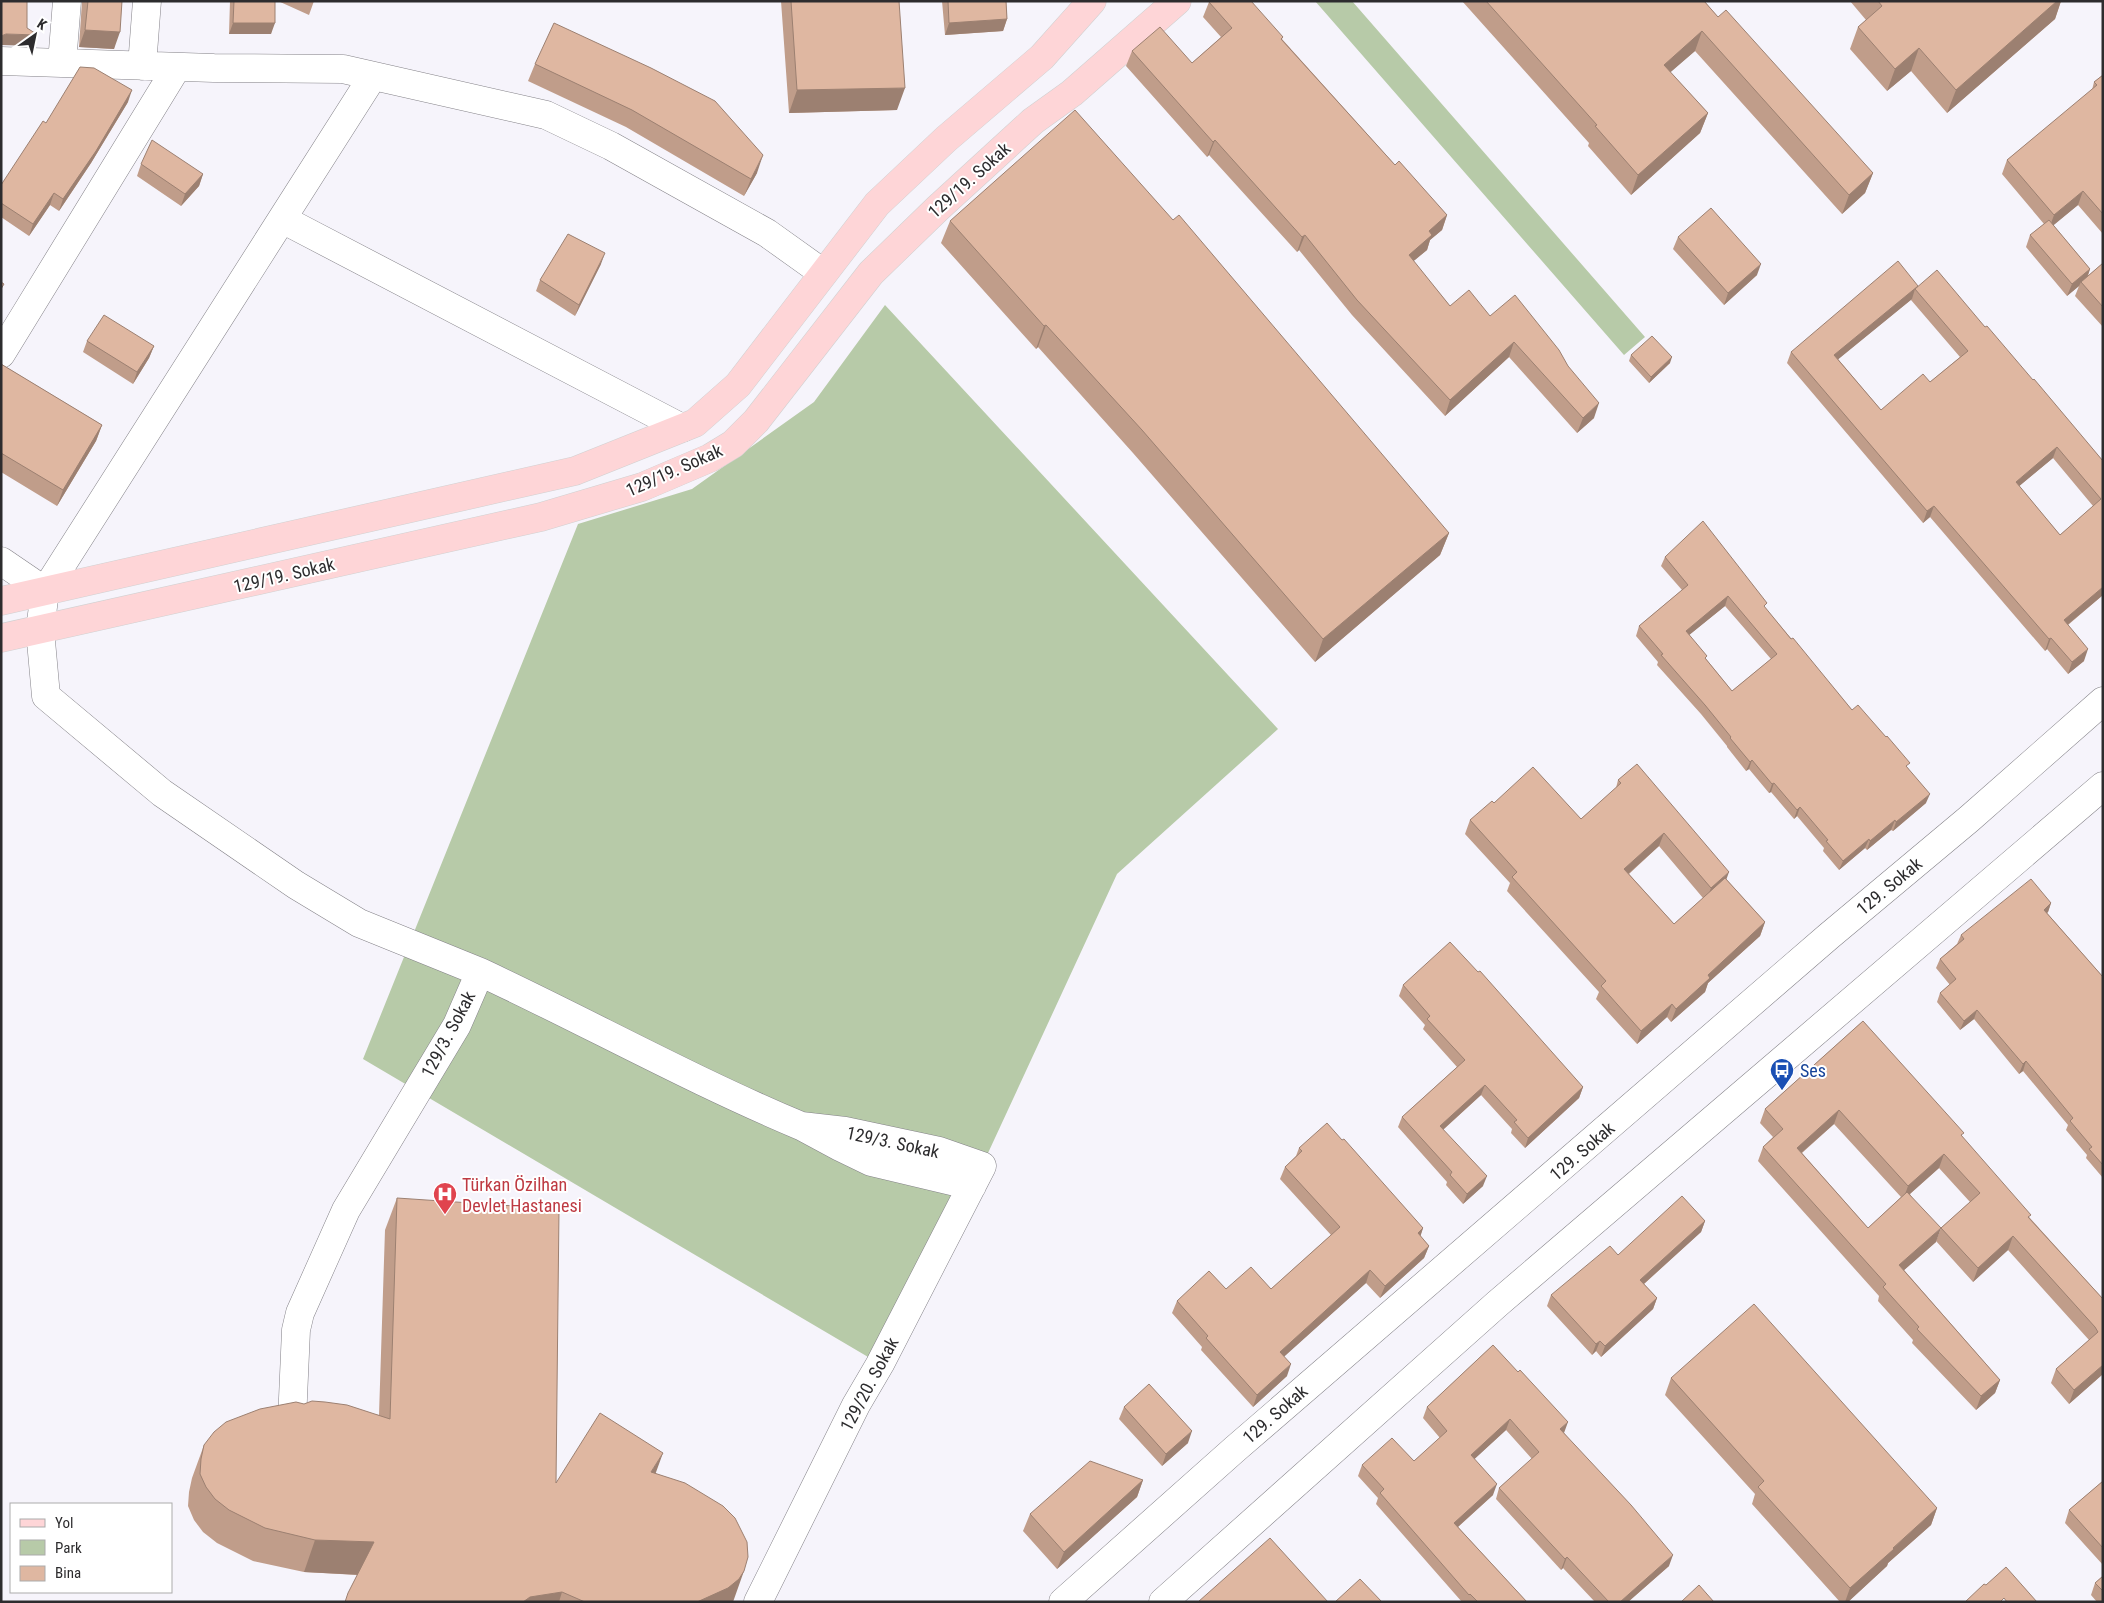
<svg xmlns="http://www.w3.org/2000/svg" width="2104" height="1603" viewBox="0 0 2104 1603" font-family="'Roboto Condensed',sans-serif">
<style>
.green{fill:#b7caa8}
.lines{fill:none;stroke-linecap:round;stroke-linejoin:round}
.minor-casing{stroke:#848288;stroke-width:29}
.major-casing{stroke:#d1d1d1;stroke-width:29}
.minor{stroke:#fff;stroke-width:28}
.major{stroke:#fed5d7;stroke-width:28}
.wall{fill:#c09d8a;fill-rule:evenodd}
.shaded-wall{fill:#9c8071}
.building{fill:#dfb7a1;stroke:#9c8071;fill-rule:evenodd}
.labels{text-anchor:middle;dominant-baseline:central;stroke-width:4;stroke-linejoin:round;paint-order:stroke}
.street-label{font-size:18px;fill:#2d2c2e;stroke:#fff}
.transit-label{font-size:18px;fill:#164399;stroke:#fff;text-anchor:start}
.health-label{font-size:18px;fill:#be3a42;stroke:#fff;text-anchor:start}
</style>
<rect width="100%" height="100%" fill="#f6f4fb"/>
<path class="green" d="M1315,1H1352L1645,337L1624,355Z
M885,305L1278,729L1117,874L982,1166L880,1364L363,1059L578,524L692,489L814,402Z"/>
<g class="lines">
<g class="minor-casing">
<path id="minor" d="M1,61L214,68L343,69L546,115L611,146L767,233L823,273
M62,63L67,1
M142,66L147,1
M373,76L45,591L40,630L46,696L162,793L296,885L359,923L480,972
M282,219L682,428
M1,354L177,67
M1,561L45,591
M292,1421L296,1330L300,1313L346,1210L457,1025L480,972C587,1022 691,1080 801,1126
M758,1602L856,1405L880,1364L982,1166L939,1151L845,1131L801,1126L840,1147L871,1162L972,1186
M1063,1602L1235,1449L1829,936L1969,819L2103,701
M1163,1602L1497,1304L2103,786"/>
</g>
<g class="major-casing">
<path id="major" d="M1,601L575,471L695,423L738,385L877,204L946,139L1042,57L1092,1
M1,638L541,517L642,487L710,458L733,444L756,421L871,273L938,208L1033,121L1072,93L1177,1"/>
</g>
<use href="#minor" class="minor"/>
<use href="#major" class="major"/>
</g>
<path class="wall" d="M82,1H122L114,49L79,47Z
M230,1H275L271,34H229Z
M278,1H314L309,15Z
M781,1H899L897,110L789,113Z
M942,1H1006L1007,19L1003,31L945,35Z
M1462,1H1704L1718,17L1873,173L1865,193L1842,214L1695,51L1670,72L1708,113L1700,133L1631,195L1588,146L1589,143Z
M1850,1H2061L2055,19L1947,113L1911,71L1887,91L1850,49L1858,27L1866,20Z
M1209,2L1283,37L1282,39L1395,165L1447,215L1442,230L1430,240L1427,250L1413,261L1450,306L1490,316L1594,418L1577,433L1509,357L1445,416L1352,315L1299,250L1297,252L1209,155L1207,157L1126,66L1132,51L1192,63L1221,37L1203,17Z
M535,64L651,68L757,173L744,196L626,127L528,81Z
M2103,75V234L2078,205L2053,225L2090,269L2088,276L2103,263V327L2075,296L2079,286L2067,296L2026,247L2030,235L2044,224L2002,174L2007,160L2092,90L2094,82Z
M128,102L91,163L59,211L50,205L29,236L1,217V185L46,123Z
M141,164L203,174L199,186L181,206L137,176Z
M950,221L1449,533L1440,555L1315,662L1133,453L1038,347L1036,349L941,243Z
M1678,237L1757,275L1724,305L1673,249Z
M601,264L575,316L536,291L540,280Z
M1918,286L1985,327L2103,461V595L2068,625L2084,661L2068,674L2047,649L2045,651L1930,517L1923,523L1787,363L1791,352ZM1912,299L1911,300L1960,357L1930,382L1881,410L1838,359ZM2053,458L2093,506L2060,535L2019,486Z
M87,341L154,346L149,358L133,384L83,352Z
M1631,355L1670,363L1649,383L1629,361Z
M1,364L102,425L96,441L57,506L1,472Z
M1665,557L1766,609L1852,710L1908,768L1926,803L1893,831L1891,830L1867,850L1865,848L1839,870L1823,851L1824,848L1797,816L1794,819L1771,792L1769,793L1749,769L1746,771L1727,747V746L1701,714L1657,665L1658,662L1636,636L1639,626L1682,590L1661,566ZM1725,606L1771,659L1732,691L1706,659L1689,635Z
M1618,780L1727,880L1765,922L1760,936L1708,983L1705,992L1671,1022L1667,1017L1637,1044L1596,999L1599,992L1507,891L1510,883L1465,834L1470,820L1494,803L1581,819L1616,788ZM1659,846L1703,898L1674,924L1629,874Z
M2051,903L2048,912L2047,913L2103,977V1178L2086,1158L2087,1155L2066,1130L2068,1125L2023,1071L2019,1074L1974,1019L1960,1030L1937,1002L1940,993L1950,985L1936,968L1940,959L1957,944L1961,935Z
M1403,985L1583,1087L1579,1098L1525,1148L1511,1133L1512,1129L1481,1095L1443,1130L1483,1186L1463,1204L1446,1185L1447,1182L1398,1127L1402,1117L1457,1067L1423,1029L1425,1025L1399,996Z
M1863,1021L1962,1137L2030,1218L2103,1299V1374L2069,1404L2051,1383L2056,1369L2089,1340L2008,1250L1973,1282L1936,1241L1941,1228L1970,1202L1939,1168L1910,1194L1936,1242L1904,1270L2000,1380L1995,1393L1976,1410L1912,1343L1913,1340L1878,1301L1879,1296L1758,1161L1763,1147L1773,1137L1760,1123L1765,1109ZM1834,1124L1901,1197L1868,1228L1802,1153Z
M1299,1148L1423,1228L1420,1236L1429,1246L1424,1258L1380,1298L1366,1283L1284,1356L1287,1376L1253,1407L1201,1350L1202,1347L1172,1313L1177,1301L1271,1289L1331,1235L1280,1179L1285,1167L1296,1156Z
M397,1198L556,1483L656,1473L733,1602H345L358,1575L304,1572L253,1561L217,1543L203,1532L194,1520L188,1506L189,1492L192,1478L204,1445L304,1404L379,1415L385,1230Z
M1705,1221L1701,1232L1644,1284L1657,1298L1653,1309L1601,1357L1596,1351L1592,1355L1547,1306L1551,1295L1618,1255Z
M1493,1345L1564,1433L1669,1566L1628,1602H1595L1563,1568L1561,1570L1496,1499L1499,1488L1532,1459L1506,1430L1474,1459L1493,1495L1458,1527L1527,1602H1462L1376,1504L1378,1498L1358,1476L1362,1465L1414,1461L1440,1438L1423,1418L1427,1407Z
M1671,1378L1937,1508L1931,1525L1888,1563L1887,1566L1848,1602H1840L1752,1504L1755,1494L1665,1395Z
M1124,1407L1188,1443L1162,1466L1119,1419Z
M1143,1480L1137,1497L1057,1569L1023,1531L1030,1514Z
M2103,1481V1565L2065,1523L2069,1510Z
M2103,1576V1602H2097L2091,1595L2095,1583Z"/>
<path class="shaded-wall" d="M2057,1H2061L2055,19L1947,113L1956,90Z
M1007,19L1003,31L945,35L949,23Z
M233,23H275L271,34H229Z
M85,30L120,32L114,49L79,47Z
M1702,31L1695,51L1657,84L1664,65Z
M6,34L38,35L34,46L1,45V36Z
M1919,48L1911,71L1887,91L1895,69Z
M905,88L897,110L789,113L797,90Z
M132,90L128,102L91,163L59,211L63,199Z
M1708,113L1700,133L1631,195L1638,175Z
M1215,140L1209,155L1207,157L1213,142Z
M763,155L757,173L744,196L751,179Z
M1873,173L1865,193L1842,214L1849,195Z
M203,174L199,186L181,206L185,194Z
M2083,191L2078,205L2049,229L2054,215Z
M54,193L50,205L29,236L33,224Z
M1447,215L1442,230L1430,240L1427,250L1403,270L1409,255L1429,231Z
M1305,235L1299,250L1297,252L1302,237Z
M605,253L601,264L575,316L579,305Z
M1761,264L1757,275L1724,305L1728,293Z
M2090,269L2086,280L2081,282L2079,286L2067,296L2072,284Z
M1918,286L1915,289L1912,299L1830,366L1834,355Z
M1046,325L1038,347L1036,349L1044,326Z
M1514,342L1509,357L1445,416L1450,400Z
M154,346L149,358L133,384L137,372Z
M1672,357L1670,363L1649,383L1651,377Z
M1599,403L1594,418L1577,433L1583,418Z
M102,425L96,441L57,506L63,490Z
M2057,447L2053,458L2011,493L2016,482Z
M1934,506L1930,517L1923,523L1927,511Z
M1449,533L1440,555L1315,662L1323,639Z
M2103,587V595L2060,631L2064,620Z
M1728,596L1725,606L1683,640L1686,631Z
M2051,638L2047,649L2045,651L2049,639Z
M2088,649L2084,661L2068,674L2072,662Z
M1752,760L1749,769L1746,771L1750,762Z
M1774,783L1771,792L1769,793L1772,784Z
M1930,794L1926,803L1893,831L1896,822Z
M1800,807L1797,816L1794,819L1797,810Z
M1895,820L1891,830L1867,850L1870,841Z
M1664,833L1659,846L1619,882L1624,869Z
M1869,839L1865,848L1839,870L1843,861Z
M1729,872L1724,886L1706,901L1711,888Z
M2051,903L2048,912L2040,919L2044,910Z
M1765,922L1760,936L1708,983L1705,992L1671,1022L1676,1009L1708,975Z
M1672,1004L1667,1017L1637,1044L1641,1031Z
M1977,1010L1974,1019L1960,1030L1964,1021Z
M2026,1061L2023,1071L2019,1074L2023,1064Z
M1485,1085L1481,1095L1436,1136L1440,1126Z
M1583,1087L1579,1098L1525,1148L1528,1138Z
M1839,1110L1834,1124L1792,1161L1797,1148Z
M1944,1154L1939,1168L1903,1200L1908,1186Z
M1487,1176L1483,1186L1463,1204L1467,1194Z
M1705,1221L1701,1232L1636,1291L1640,1280Z
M1423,1228L1419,1241L1418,1233Z
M1941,1228L1936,1242L1894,1279L1899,1265Z
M2013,1236L2008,1250L1973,1282L1978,1268Z
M1429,1246L1424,1258L1380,1298L1385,1286Z
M1370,1270L1366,1283L1276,1364L1280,1352Z
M1657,1298L1653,1309L1601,1357L1605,1346Z
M1600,1341L1596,1351L1592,1355L1596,1344Z
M1291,1364L1287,1376L1253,1407L1257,1395Z
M2103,1365V1374L2069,1404L2074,1390Z
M2000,1380L1995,1393L1976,1410L1981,1396Z
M1510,1419L1506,1430L1467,1466L1471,1455Z
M1568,1422L1564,1433L1560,1429Z
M1192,1431L1188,1443L1162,1466L1166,1454Z
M663,1453L651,1486V1472Z
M1143,1480L1137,1497L1057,1569L1064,1552Z
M1497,1484L1493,1495L1450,1534L1454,1523Z
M1937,1508L1931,1525L1888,1563L1887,1566L1848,1602H1845L1850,1588Z
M315,1540L374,1542L362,1575L304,1572Z
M1673,1555L1669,1566L1628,1602H1620Z
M1567,1557L1563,1568L1561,1570L1565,1559Z
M744,1571L733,1602H697Z
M562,1592L559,1602H523L530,1597Z"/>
<path class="building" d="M1,1H27V28L38,35L6,34L1,36Z
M88,1H122L120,32L85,30Z
M234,1H275V23H233Z
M791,1H899L905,88L797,90Z
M948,1H1006L1007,19L949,23Z
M1210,1H1251L1283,37L1281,39L1395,165L1399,161L1447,215L1429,231L1432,235L1409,255L1450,306L1469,290L1490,316L1515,295L1559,350L1568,366L1599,403L1583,418L1514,342L1450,400L1357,300L1305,235L1302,237L1215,140L1213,142L1132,51L1160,27L1192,63L1232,28L1209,2Z
M1486,1H1704L1718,17L1726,10L1873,173L1849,195L1702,31L1664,65L1708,113L1638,175L1595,126L1597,125Z
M1878,1H2057L1956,90L1919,48L1895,69L1858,27L1882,6Z
M554,23L651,68L715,101L763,155L751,179L632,110L535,64Z
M80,67L94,68L132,90L96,151L63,199L54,193L33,224L1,203V185L43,121L46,123Z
M2103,75V214L2083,191L2054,215L2007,160L2097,85L2094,82Z
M1075,110L1173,220L1179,215L1449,533L1323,639L1142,430L1046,325L1044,326L950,221Z
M152,140L203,174L185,194L141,164Z
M1711,208L1761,264L1728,293L1678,237Z
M2049,220L2090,269L2072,284L2030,235Z
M568,234L605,253L579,305L540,280Z
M1898,261L1918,286L1834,355L1881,410L1923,374L1930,382L1968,351L1915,289L1937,270L1985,327L1987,326L2033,380L2034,379L2103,461V587L2064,620L2088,649L2072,662L2051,638L2049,639L1934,506L1927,511L1791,352ZM2057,447L2101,499L2060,535L2016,482Z
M2103,263V307L2081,282Z
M1,282L4,284L1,289Z
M104,315L154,346L137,372L87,341Z
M1652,336L1672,357L1651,377L1631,355Z
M1,364L102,425L63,490L1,453Z
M1703,521L1767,603L1764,606L1791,639L1793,638L1852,710L1858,705L1886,737L1887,736L1910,763L1906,766L1930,794L1896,822L1895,820L1870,841L1869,839L1843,861L1826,841L1828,840L1800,807L1797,810L1774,783L1772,784L1752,760L1750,762L1730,738L1731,737L1705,705L1661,655L1663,654L1639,626L1688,585L1665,557ZM1728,596L1777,654L1732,691L1705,658L1707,656L1686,631Z
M1637,764L1729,872L1711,888L1664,833L1624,869L1674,924L1725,878L1765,922L1708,975L1710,978L1676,1009L1672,1004L1641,1031L1601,986L1606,981L1512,877L1517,872L1470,820L1492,801L1494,803L1533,767L1581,819L1621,783L1618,780Z
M2031,879L2051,903L2044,910L2103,977V1165L2089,1149L2092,1147L2070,1121L2073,1118L2026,1061L2023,1064L1977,1010L1964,1021L1940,993L1956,979L1940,959L1964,939L1961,935Z
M1450,942L1478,972L1480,971L1583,1087L1528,1138L1514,1122L1517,1120L1485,1085L1440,1126L1487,1176L1467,1194L1450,1175L1452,1172L1402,1117L1465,1060L1427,1019L1430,1016L1403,985Z
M1863,1021L1964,1133L1961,1135L2031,1215L2028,1217L2103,1299V1365L2074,1390L2056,1369L2098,1332L2095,1327L2013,1236L1978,1268L1941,1228L1980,1193L1944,1154L1908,1186L1839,1110L1797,1148L1868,1228L1907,1192L1941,1228L1899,1265L2000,1380L1981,1396L1917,1329L1919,1327L1883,1287L1886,1284L1763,1147L1783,1129L1765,1109Z
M1327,1123L1342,1140L1344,1139L1423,1228L1418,1233L1429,1246L1385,1286L1370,1270L1280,1352L1291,1364L1257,1395L1206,1338L1208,1336L1177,1301L1209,1271L1226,1289L1251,1267L1271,1289L1340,1227L1285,1167L1302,1151L1299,1148Z
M1682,1196L1705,1221L1640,1280L1657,1298L1605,1346L1600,1341L1596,1344L1551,1295L1610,1246L1618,1255Z
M397,1198L559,1209L556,1483L600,1413L663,1453L651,1472L685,1483L723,1506L735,1518L747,1542L748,1557L744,1571L739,1579L728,1588L697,1602H585L562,1592L530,1597L523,1602H345L348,1593L374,1542L315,1540L265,1528L229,1510L215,1499L206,1487L200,1474L201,1459L204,1445L214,1432L226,1422L260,1409L296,1402L304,1404L312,1401L325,1402L347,1405L390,1419Z
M1754,1304L1937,1508L1893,1548L1894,1549L1850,1588L1758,1487L1764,1481L1671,1378Z
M1493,1345L1518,1372L1520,1370L1568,1422L1560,1429L1631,1505L1673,1555L1620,1602H1609L1567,1557L1565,1559L1499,1488L1539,1452L1510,1419L1471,1455L1497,1484L1454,1523L1527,1602H1478L1470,1594L1469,1595L1380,1493L1384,1489L1362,1465L1392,1438L1414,1461L1447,1431L1427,1407Z
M1149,1384L1192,1431L1166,1454L1124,1407Z
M1090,1461L1143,1480L1064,1552L1030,1514Z
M2103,1481V1548L2069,1510Z
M1270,1538L1328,1602H1198Z
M2006,1567L2037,1602H2007L2004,1598L2000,1602H1965L1984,1584L1986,1585Z
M2103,1576V1591L2095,1583Z
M1360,1579L1382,1602H1335Z
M1699,1585L1714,1602H1681Z"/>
<defs>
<g id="bus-pin" transform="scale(1.25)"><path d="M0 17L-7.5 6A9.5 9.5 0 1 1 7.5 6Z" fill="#1a4fb4" stroke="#fff"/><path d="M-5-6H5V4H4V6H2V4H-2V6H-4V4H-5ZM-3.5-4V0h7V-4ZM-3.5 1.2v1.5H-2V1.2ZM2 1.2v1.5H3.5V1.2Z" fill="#fff"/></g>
<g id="hospital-pin" transform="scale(1.25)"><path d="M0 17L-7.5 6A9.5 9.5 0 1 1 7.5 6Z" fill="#e0444e" stroke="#fff"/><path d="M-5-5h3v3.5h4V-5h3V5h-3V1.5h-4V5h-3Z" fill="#fff"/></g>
</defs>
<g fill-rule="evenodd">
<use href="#bus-pin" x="1782" y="1070"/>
<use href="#hospital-pin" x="445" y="1194"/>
</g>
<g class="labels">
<g class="street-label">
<text transform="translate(969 180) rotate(-42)">129/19. Sokak</text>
<text transform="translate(674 470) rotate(-24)">129/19. Sokak</text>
<text transform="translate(284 575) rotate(-13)">129/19. Sokak</text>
<text transform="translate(1889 886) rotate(-40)">129. Sokak</text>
<text transform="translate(448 1034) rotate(-62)">129/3. Sokak</text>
<text transform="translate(893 1142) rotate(12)">129/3. Sokak</text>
<text transform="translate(1582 1151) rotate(-41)">129. Sokak</text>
<text transform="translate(869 1384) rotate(-62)">129/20. Sokak</text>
<text transform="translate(1275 1414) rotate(-41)">129. Sokak</text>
</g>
<g class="transit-label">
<text x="1800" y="1070">Ses</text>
</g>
<g class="health-label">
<text x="462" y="1184">Türkan Özilhan<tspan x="462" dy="21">Devlet Hastanesi</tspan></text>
</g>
</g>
<rect width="2104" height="1603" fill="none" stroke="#2d2c2e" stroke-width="5"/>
<rect x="10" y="1503" width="162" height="90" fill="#ffffff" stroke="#ababab"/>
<rect x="20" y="1519" width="25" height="8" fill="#fed5d7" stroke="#ababab"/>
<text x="55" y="1528" font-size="15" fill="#2d2c2e">Yol</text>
<rect x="20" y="1540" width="25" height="15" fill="#b7caa8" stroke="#ababab"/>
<text x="55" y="1553" font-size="15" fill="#2d2c2e">Park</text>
<rect x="20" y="1566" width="25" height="15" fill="#dfb7a1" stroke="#ababab"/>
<text x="55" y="1578" font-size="15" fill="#2d2c2e">Bina</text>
<g transform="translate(35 35) rotate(33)" stroke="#ffffff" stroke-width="4" paint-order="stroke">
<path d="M0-4L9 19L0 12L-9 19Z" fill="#2d2c2e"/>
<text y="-8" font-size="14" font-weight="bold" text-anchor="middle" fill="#2d2c2e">K</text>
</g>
</svg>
